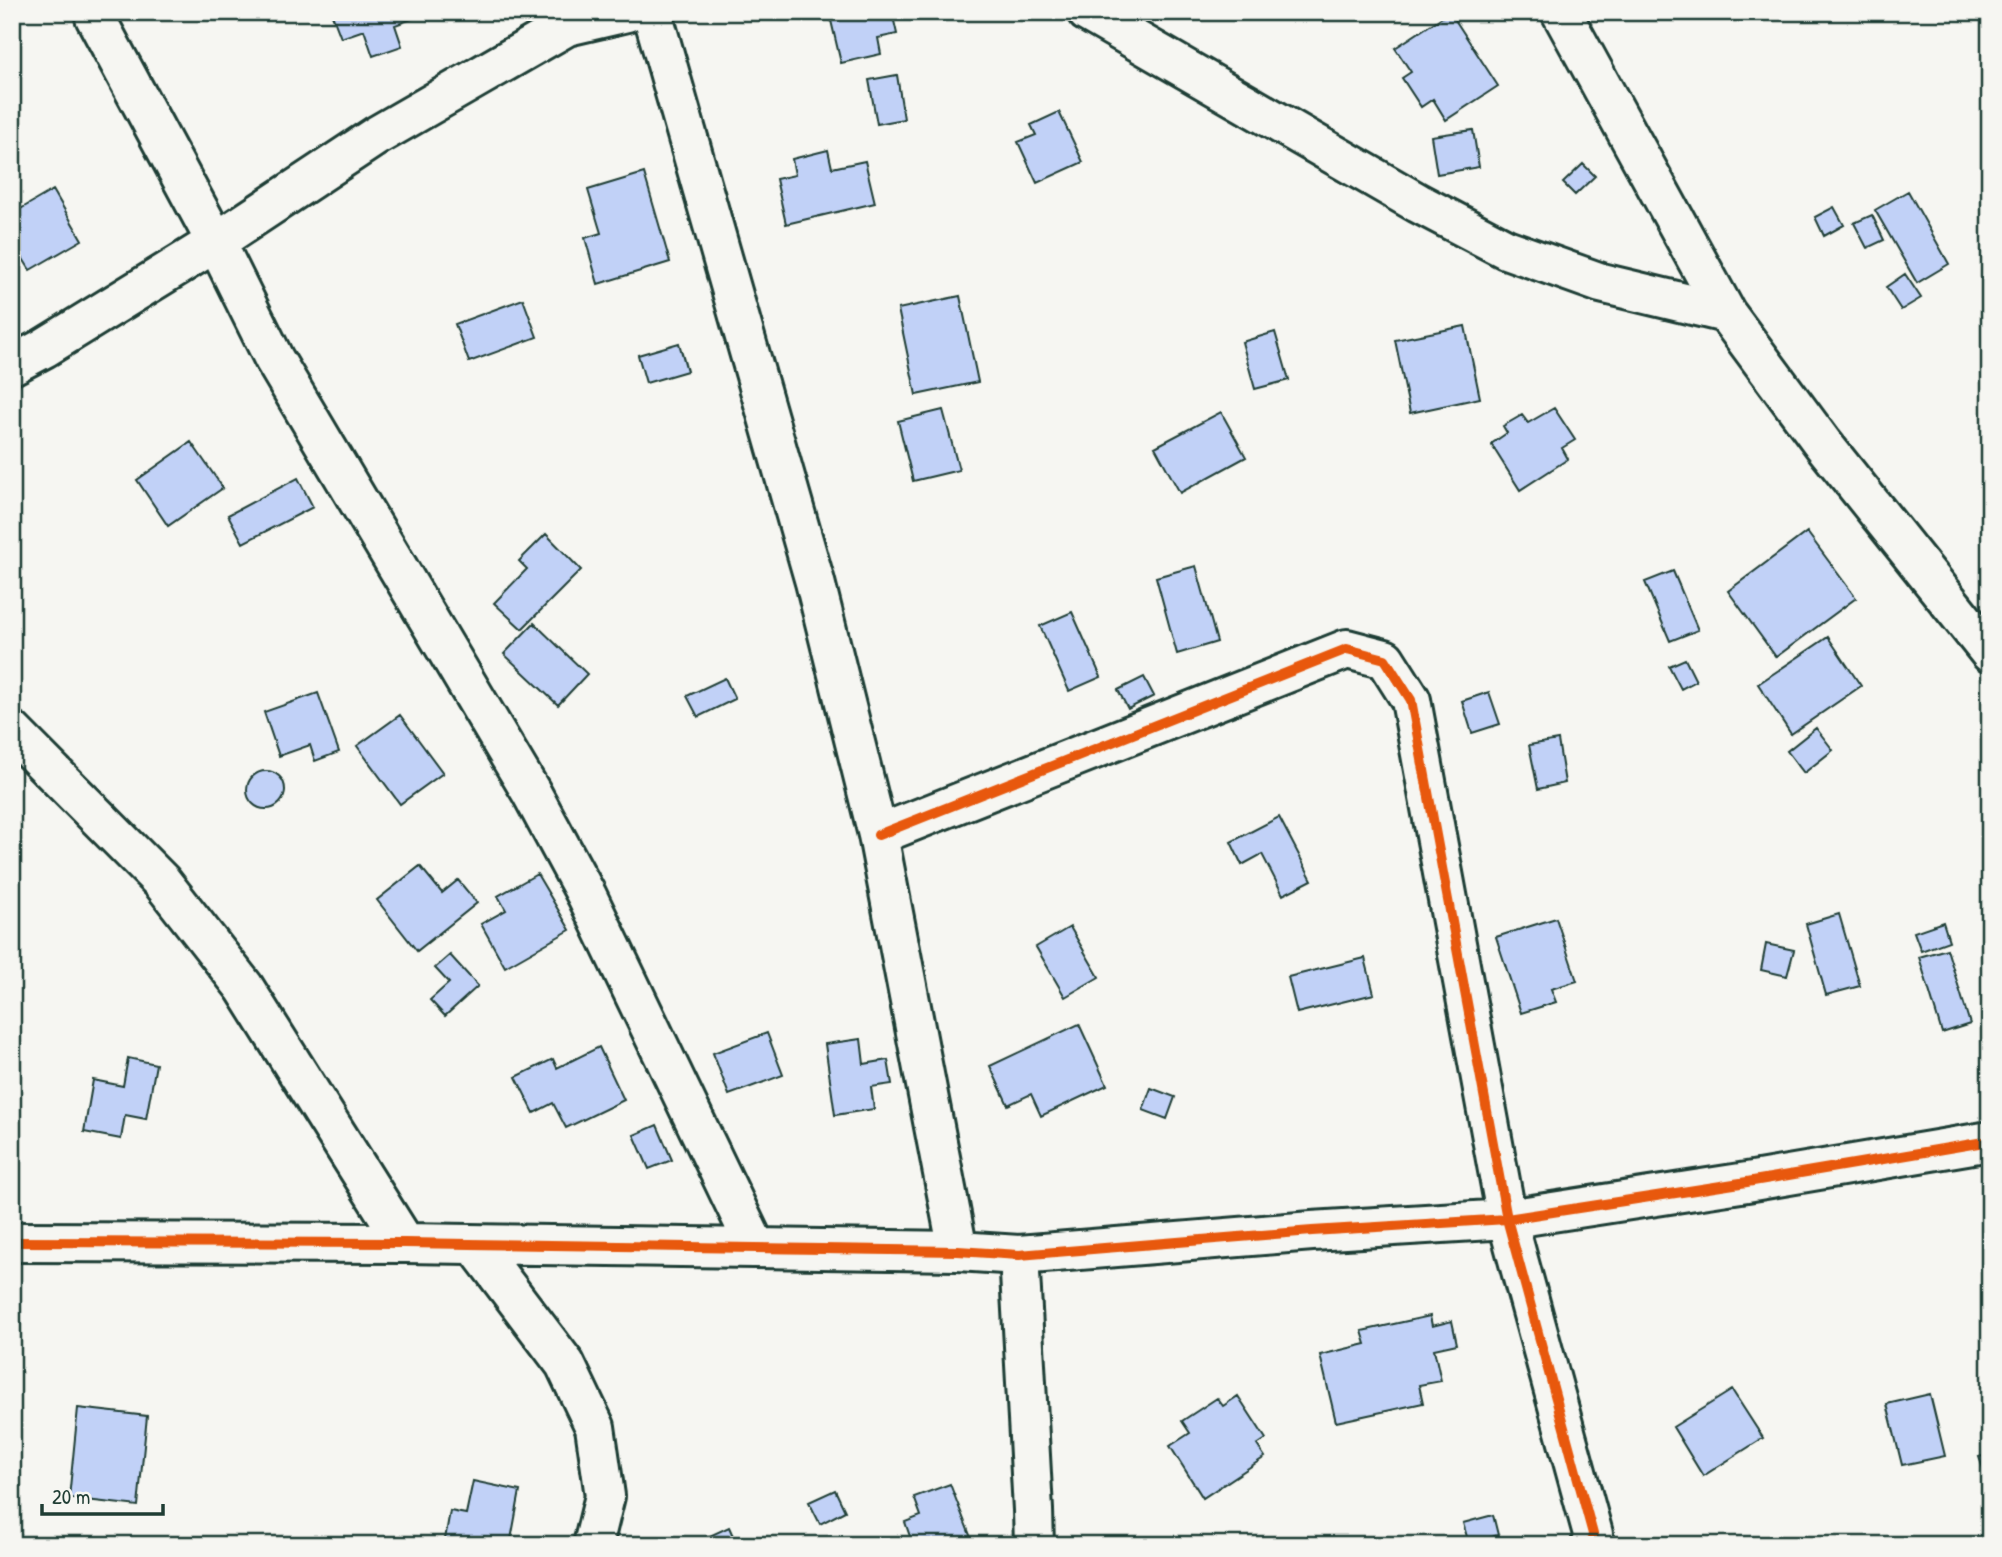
<svg xmlns="http://www.w3.org/2000/svg" width="2002" height="1557" viewBox="0 0 2002 1557" font-family="'Patrick Hand',sans-serif">
<style>
.building{fill:#c1d1f7;stroke:#1f3d34;stroke-width:2}
.lines{fill:none;stroke-linecap:round;stroke-linejoin:round}
.minor-casing{stroke:#1f3d34;stroke-width:44}
.minor{stroke:#f6f6f2;stroke-width:38}
.cycleway-casing{stroke:#f6f6f2;stroke-width:15}
.cycleway{stroke:#e8590c;stroke-width:10}
</style>
<rect width="100%" height="100%" fill="#f6f6f2"/>
<filter id="ink" filterUnits="userSpaceOnUse"><feTurbulence type="fractalNoise" baseFrequency=".0143" numOctaves="2"/><feDisplacementMap in="SourceGraphic" scale="14" xChannelSelector="R" yChannelSelector="G"/><feConvolveMatrix kernelMatrix="1 2 1 2 8 2 1 2 1" color-interpolation-filters="sRGB"/></filter>
<g filter="url(#ink)">
<path class="building" d="M331,12H422L423,15L395,25L402,46L373,56L364,30L341,38Z
M829,12H892L897,34L878,38L881,54L841,63Z
M1450,12L1498,86L1446,120L1433,99L1421,107L1402,78L1411,72L1395,48Z
M897,75L904,119L877,124L869,80Z
M1059,112L1083,162L1037,183L1018,142L1036,135L1031,125Z
M1473,130L1479,167L1437,174L1431,136Z
M828,150L832,168L865,161L875,203L786,224L776,179L795,175L792,159Z
M1583,164L1595,176L1575,195L1563,183Z
M644,173L670,262L598,284L585,238L601,233L588,190Z
M53,190L82,240L30,270L12,241V214Z
M1908,191L1949,264L1917,283L1875,210Z
M1834,207L1844,225L1824,236L1815,217Z
M1872,215L1884,240L1867,248L1854,223Z
M1905,274L1921,298L1901,310L1886,287Z
M960,296L978,382L916,395L898,309Z
M523,299L537,337L469,362L455,324Z
M1465,326L1480,398L1410,413L1395,340Z
M1275,332L1289,380L1255,389L1242,342Z
M679,343L687,371L646,383L638,355Z
M1554,408L1575,440L1562,448L1568,459L1520,490L1491,444L1507,433L1503,426L1522,415L1528,423Z
M943,410L959,470L913,481L898,421Z
M1221,412L1246,457L1180,493L1155,447Z
M191,442L223,488L168,526L137,480Z
M298,478L313,507L243,543L228,515Z
M1807,532L1856,598L1776,657L1728,591Z
M546,534L581,570L522,629L494,603L527,569L519,561Z
M1196,566L1217,642L1177,654L1156,577Z
M1673,571L1698,630L1670,641L1645,582Z
M1072,612L1101,677L1069,691L1040,626Z
M534,623L587,674L558,705L504,654Z
M1828,637L1861,686L1791,734L1758,684Z
M1685,659L1696,681L1681,689L1669,666Z
M1144,677L1154,696L1128,709L1118,690Z
M725,678L735,699L698,717L687,696Z
M1489,692L1500,724L1472,733L1462,701Z
M318,693L339,752L315,761L310,745L279,756L264,712Z
M400,715L443,773L400,804L357,746Z
M1816,728L1833,750L1804,773L1787,751Z
M1558,740L1565,783L1538,789L1529,745Z
M247 790a19 19 0 1 1 38 0a19 19 0 1 1-38 0Z
M1279,817L1312,880L1283,895L1262,854L1242,865L1231,842Z
M420,866L442,893L458,880L477,903L417,951L377,900Z
M537,874L570,930L505,967L481,924L506,910L498,896Z
M1839,914L1860,986L1826,995L1806,924Z
M1556,918L1577,981L1551,989L1556,1002L1521,1013L1496,937Z
M1943,922L1949,941L1921,951L1914,932Z
M1070,927L1099,977L1065,997L1036,947Z
M1766,944L1794,950L1787,976L1761,970Z
M1947,949L1970,1024L1942,1033L1919,957Z
M450,955L478,986L445,1016L430,1000L449,983L435,968Z
M1365,958L1374,994L1297,1013L1288,977Z
M1079,1024L1107,1085L1041,1116L1031,1094L1008,1105L990,1066Z
M767,1033L783,1075L729,1095L713,1053Z
M861,1039L864,1064L888,1060L892,1084L871,1087L874,1109L835,1115L825,1044Z
M599,1047L624,1100L566,1128L553,1103L534,1113L516,1077L553,1059L557,1068Z
M128,1058L156,1064L146,1119L125,1115L121,1139L84,1132L93,1080L123,1086Z
M1151,1088L1175,1097L1167,1119L1143,1110Z
M657,1125L672,1160L649,1169L634,1135Z
M1430,1316L1432,1326L1452,1321L1457,1344L1434,1349L1441,1381L1419,1385L1423,1403L1336,1422L1320,1355L1366,1344L1362,1331Z
M1732,1390L1763,1438L1703,1476L1673,1427Z
M1930,1394L1945,1456L1902,1465L1887,1404Z
M1238,1396L1266,1439L1257,1445L1265,1457L1203,1498L1170,1446L1190,1433L1182,1421L1217,1398L1223,1406Z
M78,1408L147,1416L138,1506L69,1498Z
M1990,1454V1482H1988L1979,1457Z
M473,1481L520,1491L510,1545H444L450,1511L466,1514Z
M950,1484L973,1543L969,1545H913L905,1522L921,1516L914,1497Z
M835,1490L845,1511L820,1524L809,1502Z
M1493,1515L1498,1535L1469,1544L1463,1523Z
M729,1527L737,1545H703L701,1540Z"/>
<g class="lines">
<g class="minor-casing">
<path id="minor" d="M652,12L815,582L878,835L958,1251
M1087,12L1418,203L1506,249L1601,283L1726,313
M1561,12L1726,313L1823,444L1990,653
M95,17L216,242L274,359L531,792L587,896L756,1248
M12,365L44,348L216,242L376,136L567,26L627,12
M12,731L162,882L244,987L405,1243
M878,835L1347,649L1385,659L1411,700L1507,1219L1593,1534L1591,1545
M12,1242L405,1243L958,1251L1019,1255L1312,1231L1507,1219L1747,1182L1990,1141
M475,1245L565,1364L595,1427L605,1496L593,1545
M1019,1255L1033,1510L1034,1545"/>
</g>
<use href="#minor" class="minor"/>
<g class="cycleway-casing">
<path id="cycleway" d="M878,835L1347,649L1385,659L1411,700L1507,1219L1593,1534L1591,1545
M12,1242L405,1243L958,1251L1019,1255L1312,1231L1507,1219L1747,1182L1990,1141"/>
</g>
<use href="#cycleway" class="cycleway"/>
</g>
</g>
<rect width="2002" height="1557" fill="none" stroke="#f6f6f2" stroke-width="42"/>
<rect x="21" y="21" width="1960" height="1515" fill="none" stroke="#1f3d34" stroke-width="2.5" filter="url(#ink)"/>
<path d="M42 1504v10h121v-10" fill="none" stroke="#1f3d34" stroke-width="3.5"/>
<text x="52" y="1504" font-size="21" fill="#1f3d34" stroke="#f6f6f2" stroke-width="5" paint-order="stroke">20 m</text>
</svg>
